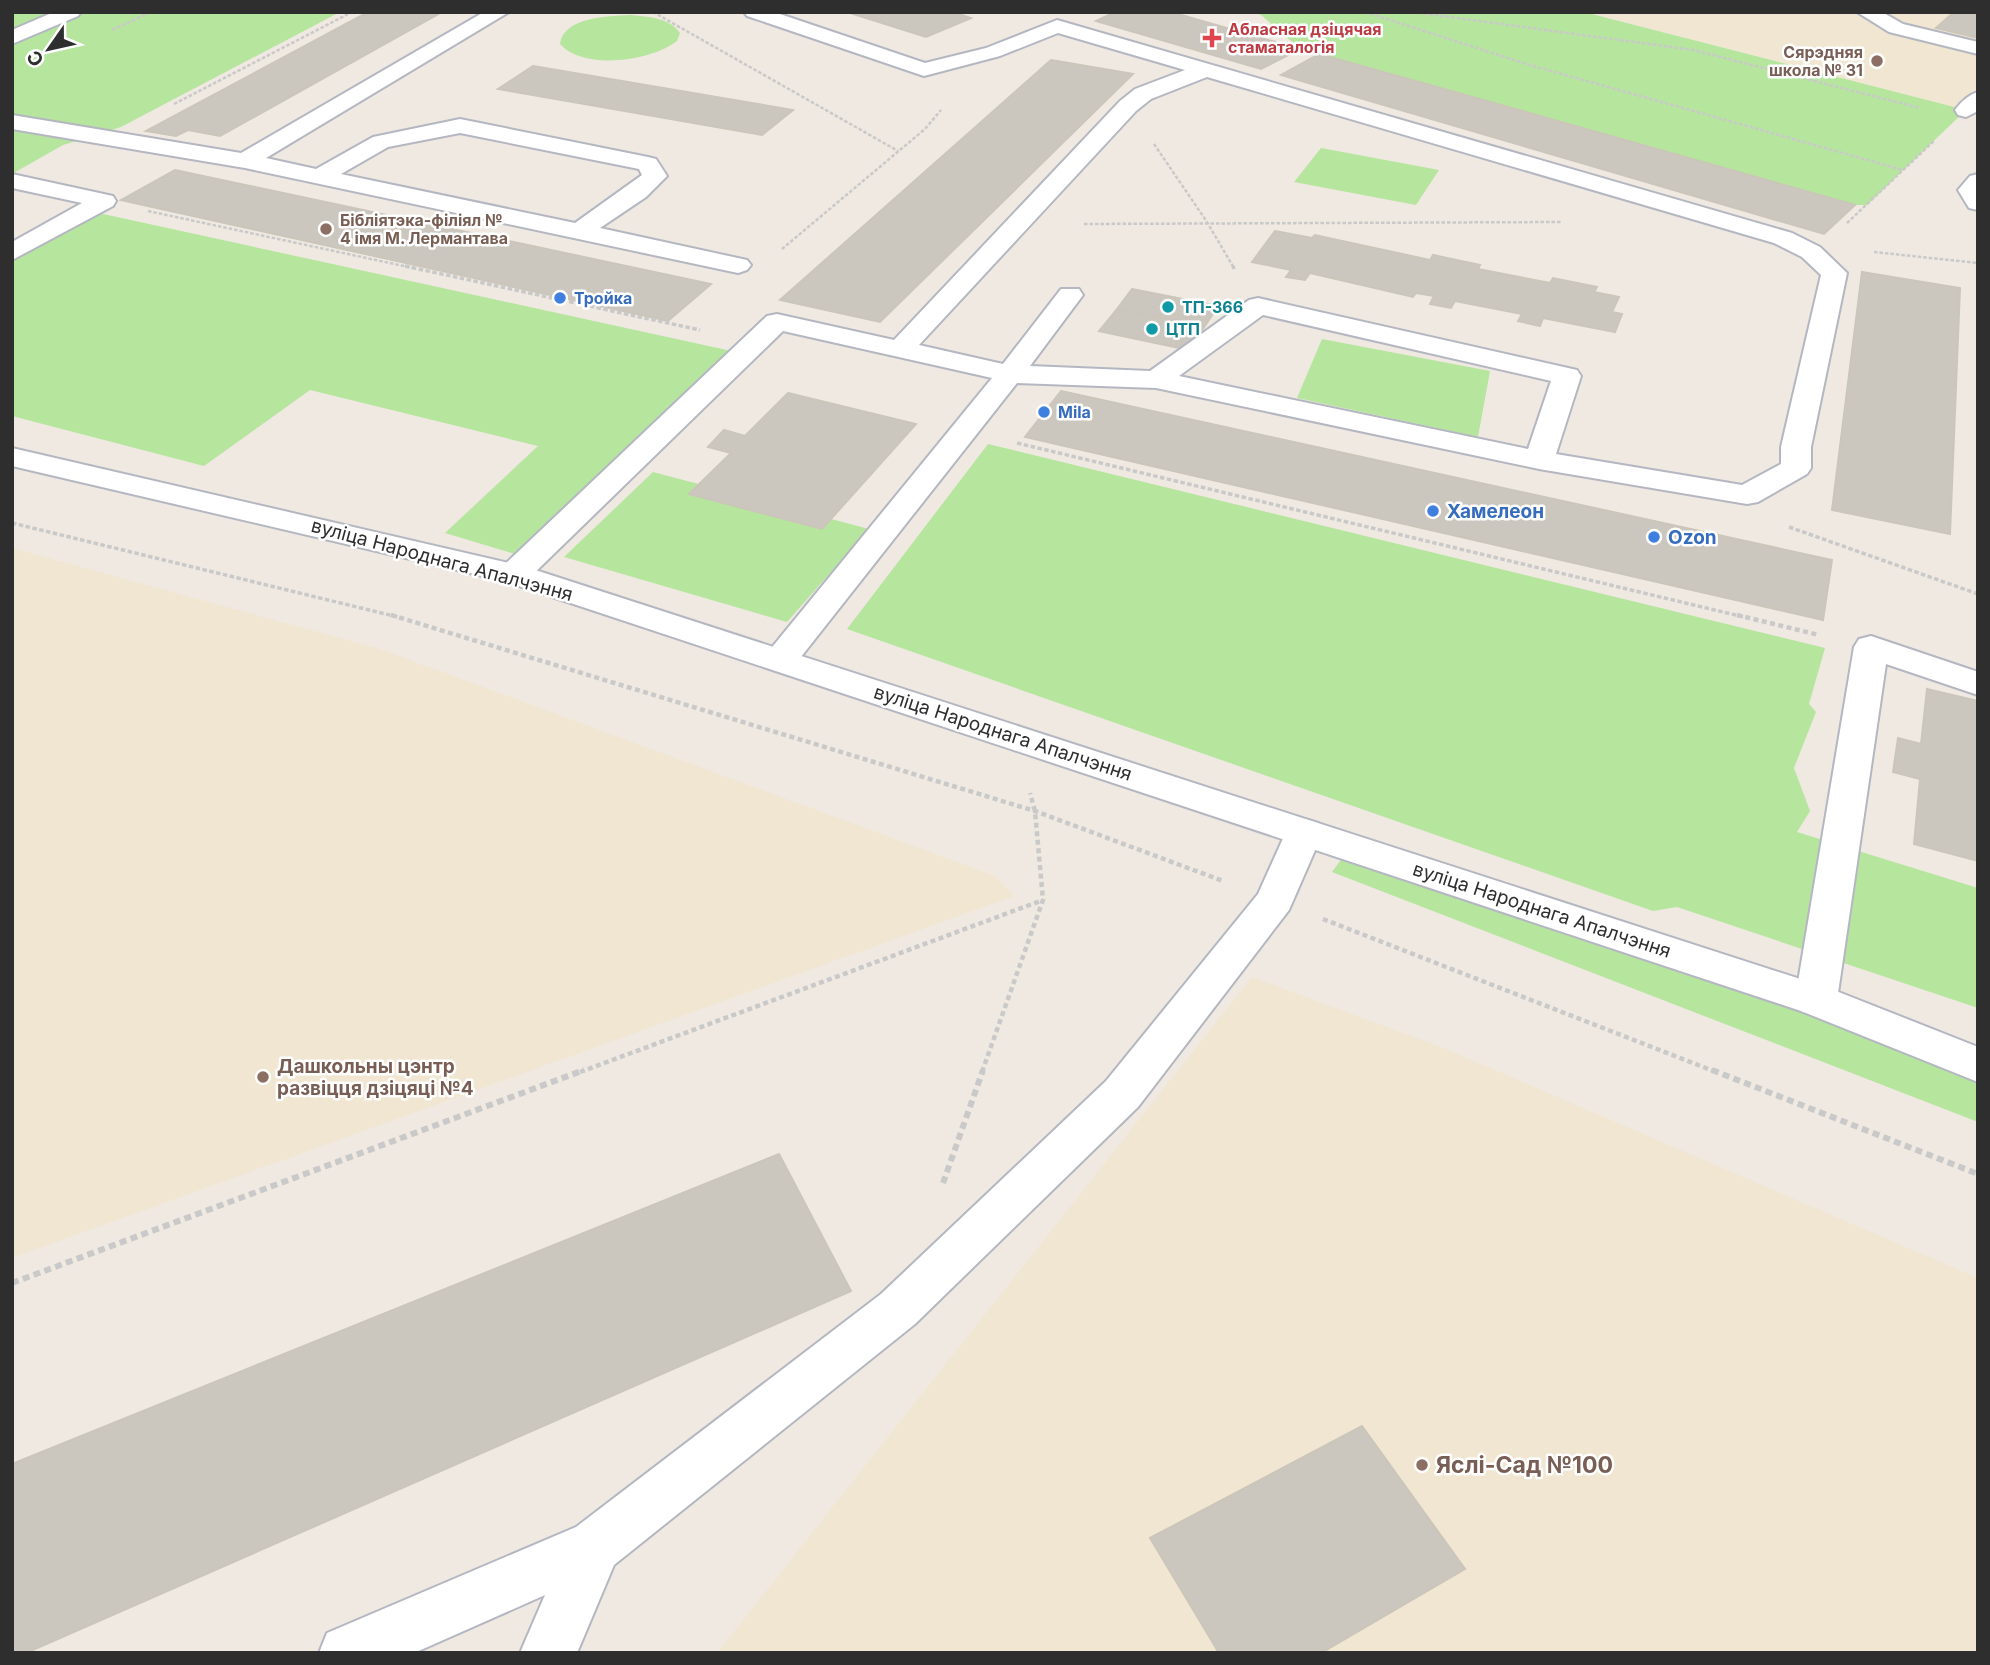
<svg xmlns="http://www.w3.org/2000/svg" width="1990" height="1665" viewBox="0 0 1990 1665" font-family="Inter,sans-serif">
<style>
.education{fill:#f0e6d1}
.green{fill:#b6e59e}
.building{fill:#cbc7bf;stroke:#cbc5ba;stroke-width:2}
.lines{fill:none;stroke-linecap:round;stroke-linejoin:round}
.lane-casing{stroke:#b4b7c1;stroke-width:4}
.street-casing{stroke:#b4b7c1;stroke-width:4}
.path-far3{stroke:#c9c9c9;stroke-width:2.5;stroke-dasharray:3.5 2;stroke-linecap:butt}
.path-far2{stroke:#c9c9c9;stroke-width:3.5;stroke-dasharray:4.5 2.5;stroke-linecap:butt}
.path-far1{stroke:#c9c9c9;stroke-width:4.5;stroke-dasharray:5 3.5;stroke-linecap:butt}
.path{stroke:#c9c9c9;stroke-width:6;stroke-dasharray:7 4.5;stroke-linecap:butt}
.lane{fill:#fff;fill-rule:evenodd}
.street{fill:#fff;fill-rule:evenodd}
.health-dot{fill:#e0444e;stroke:#fff;stroke-width:2.5}
.education-dot{fill:#8d6e63;stroke:#fff;stroke-width:2.5}
.shop-dot{fill:#3f7fe0;stroke:#fff;stroke-width:2.5}
.culture-dot{fill:#0f9aa8;stroke:#fff;stroke-width:2.5}
.labels{text-anchor:middle;dominant-baseline:central;stroke-width:5;stroke-linejoin:round;paint-order:stroke}
.far-health-label{font-size:16px;font-weight:bold;fill:#be3a42;stroke:#fff;text-anchor:start}
.far-education-label{font-size:16px;font-weight:bold;fill:#785e54;stroke:#fff;text-anchor:end}
.far-shop-label{font-size:16px;font-weight:bold;fill:#366cbe;stroke:#fff;text-anchor:start}
.far-culture-label{font-size:16px;font-weight:bold;fill:#0d838f;stroke:#fff;text-anchor:start}
.shop-label{font-size:19px;font-weight:bold;fill:#366cbe;stroke:#fff;text-anchor:start}
.street-label{font-size:19px;fill:#2e2e2e;stroke:#fff}
.education-label{font-size:19px;font-weight:bold;fill:#785e54;stroke:#fff;text-anchor:start}
.near-education-label{font-size:23px;font-weight:bold;fill:#785e54;stroke:#fff;text-anchor:start}
</style>
<rect width="100%" height="100%" fill="#efe9e1"/>
<path class="education" d="M1586,12H1978V112L1966,110Z
M12,548L380,649L995,876L1014,896L12,1258Z
M1252,977L1441,1047L1978,1278V1653H717Z"/>
<path class="green" d="M12,12H340L121,127L63,145L12,174Z
M1253,12H1584L1966,110L1867,205H1855L1300,49L1261,15Z
M630,15C648,17 669,17 680,33L677,41C652,61 583,71 560,44C563,17 609,16 630,15Z
M1321,148L1439,170L1416,205L1294,182Z
M94,212L736,352L528,558L445,533L538,446L310,390L204,466L12,416V260Z
M1322,339L1490,371L1478,437L1297,398Z
M988,444L1825,648L1809,704L1816,712L1794,768L1810,811L1797,832L1978,888V1008L1677,907L1653,911L847,629Z
M653,472L869,529L787,622L564,557Z
M1356,839L1978,1081V1122L1332,872Z"/>
<path class="building" d="M368,12H442L220,136L188,130L176,136L146,131Z
M847,12H953L971,18L926,37Z
M1115,12H1171L1300,49L1261,69L1096,21Z
M1954,12H1978V38L1936,28Z
M1319,54L1508,107L1855,205L1824,234L1281,75Z
M1051,60L1133,74L880,322L780,300Z
M533,66L793,110L762,135L498,89Z
M175,170L711,284L668,321L121,200Z
M1275,231L1312,238L1315,235L1430,260L1433,255L1480,265L1478,269L1550,283L1553,278L1597,287L1594,292L1619,297L1612,312L1622,314L1615,332L1543,318L1540,326L1518,321L1522,314L1455,301L1451,308L1430,304L1434,296L1416,293L1413,297L1310,273L1305,280L1286,277L1291,270L1252,262Z
M1862,272L1960,288L1950,534L1832,510Z
M1132,289L1218,306L1205,326L1117,309Z
M1117,309L1205,326L1188,350L1099,331Z
M1061,391L1832,560L1823,620L1025,437Z
M788,393L916,424L822,529L689,494L731,453L708,447L724,430L745,436Z
M1927,689L1978,701V861L1914,844L1920,779L1893,772L1898,738L1921,744Z
M779,1154L851,1291L26,1653H12V1464Z
M1362,1426L1465,1569L1321,1653H1219L1150,1538Z"/>
<g class="lines">
<g class="lane-casing">
<path id="lane" d="M54,12H81L78,16L12,44V30Z
M484,12H509L266,158L316,169L373,137L460,119L648,157L656,159L667,176L646,197L600,228L747,260L751,265L747,270L738,273L245,168L12,129V115L241,153ZM460,133L639,169L642,175L575,223L341,174L388,147Z
M744,12H774L925,63L986,48L1057,20L1792,233L1820,247L1847,273L1811,447V468L1807,474L1758,502L1747,504L1539,469L1156,388L1017,383L793,667L781,670L769,667L764,659L769,651L992,378L783,331L526,581L514,584L502,581L498,574L502,567L767,316L777,314L894,340L1120,101L1135,89L1185,70L1058,33L1000,56L924,76L747,16ZM1207,77L1774,243L1802,257L1821,275L1781,447V464L1742,485L1556,454L1581,376L1577,370L1258,298L1249,300L1150,371L1030,366L1083,295L1079,289H1061L1003,364L919,345L1136,111L1151,99ZM1263,315L1551,381L1528,449L1179,376Z
M1857,12H1882L1903,24L1978,42V54L1889,32Z
M1978,92V111L1966,117L1958,115L1955,110C1961,102 1968,95 1978,92Z
M12,174L113,196L116,201L113,206L12,260V242L82,203L12,188Z
M1978,174V210L1969,208L1958,190L1970,176Z
M1871,636L1978,672V695L1886,664L1837,1000L1831,1011L1816,1016L1801,1011L1795,1000L1854,647L1859,639Z
M1304,819L1318,823L1323,832L1289,910L1138,1107L915,1324L614,1565L577,1653H520L545,1595L414,1653H319L327,1633L576,1527L881,1294L1106,1081L1258,894L1290,823Z"/>
</g>
<g class="street-casing">
<path id="street" d="M12,448L526,567L1831,989L1978,1047V1082L1801,1011L504,581L12,466Z"/>
</g>
<path class="path-far3" d="M653,12L898,151
M1365,12L1530,65L1903,170
M1413,12L1693,50L1920,108
M112,30L151,12
M174,104L352,12
M1154,144L1207,222L1234,268
M148,211L413,268
M1847,223L1935,140
M1084,224L1562,222
M782,249L925,129L941,110
M1874,252L1978,263"/>
<path class="path-far2" d="M405,266L700,330
M1233,266L1234,269
M1017,443L1744,617
M12,523L398,617
M1789,527L1978,594"/>
<path class="path-far1" d="M391,615L1035,811L1223,881
M1737,615L1819,635
M1323,919L1716,1072
M580,1072L1043,900
M982,1072L1043,900L1035,811L1030,793"/>
<path class="path" d="M1712,1070L1978,1174
M943,1183L983,1070
M12,1283L584,1070"/>
<use href="#lane" class="lane"/>
<use href="#street" class="street"/>
</g>
<path class="health-dot" d="M1208.5 27.5h7v7h7v7h-7v7h-7v-7h-7v-7h7z"/>
<g class="education-dot">
<circle cx="1877" cy="61" r="7"/>
<circle cx="326" cy="229" r="7"/>
<circle cx="263" cy="1077" r="7"/>
<circle cx="1422" cy="1465" r="7"/>
</g>
<g class="shop-dot">
<circle cx="560" cy="298" r="7"/>
<circle cx="1044" cy="412" r="7"/>
<circle cx="1433" cy="511" r="7"/>
<circle cx="1654" cy="537" r="7"/>
</g>
<g class="culture-dot">
<circle cx="1168" cy="307" r="7"/>
<circle cx="1152" cy="329" r="7"/>
</g>
<g class="labels">
<g class="far-health-label">
<text x="1228" y="29">Абласная дзіцячая<tspan x="1228" dy="18">стаматалогія</tspan></text>
</g>
<g class="far-education-label">
<text x="1863" y="52">Сярэдняя<tspan x="1863" dy="18">школа № 31</tspan></text>
<text x="340" y="220" text-anchor="start">Бібліятэка-філіял №<tspan x="340" dy="18">4 імя М. Лермантава</tspan></text>
</g>
<g class="far-shop-label">
<text x="574" y="298">Тройка</text>
<text x="1058" y="412">Mila</text>
</g>
<g class="far-culture-label">
<text x="1182" y="307">ТП-366</text>
<text x="1166" y="329">ЦТП</text>
</g>
<g class="shop-label">
<text x="1447" y="511">Хамелеон</text>
<text x="1668" y="537">Ozon</text>
</g>
<g class="street-label">
<text transform="translate(442 560) rotate(15)">вуліца Народнага Апалчэння</text>
<text transform="translate(1003 733) rotate(18)">вуліца Народнага Апалчэння</text>
<text transform="translate(1542 910) rotate(18)">вуліца Народнага Апалчэння</text>
</g>
<g class="education-label">
<text x="277" y="1066">Дашкольны цэнтр<tspan x="277" dy="22">развіцця дзіцяці №4</tspan></text>
</g>
<g class="near-education-label">
<text x="1436" y="1465">Яслі-Сад №100</text>
</g>
</g>
<rect width="1990" height="1665" fill="none" stroke="#2e2e2e" stroke-width="28"/>
<g transform="translate(49 49) rotate(236)" stroke="#ffffff" stroke-width="5" paint-order="stroke">
<path d="M0-5L12 26L0 18L-12 26Z" fill="#2e2e2e"/>
<text y="-10" font-size="19" font-weight="bold" text-anchor="middle" fill="#2e2e2e">С</text>
</g>
</svg>
